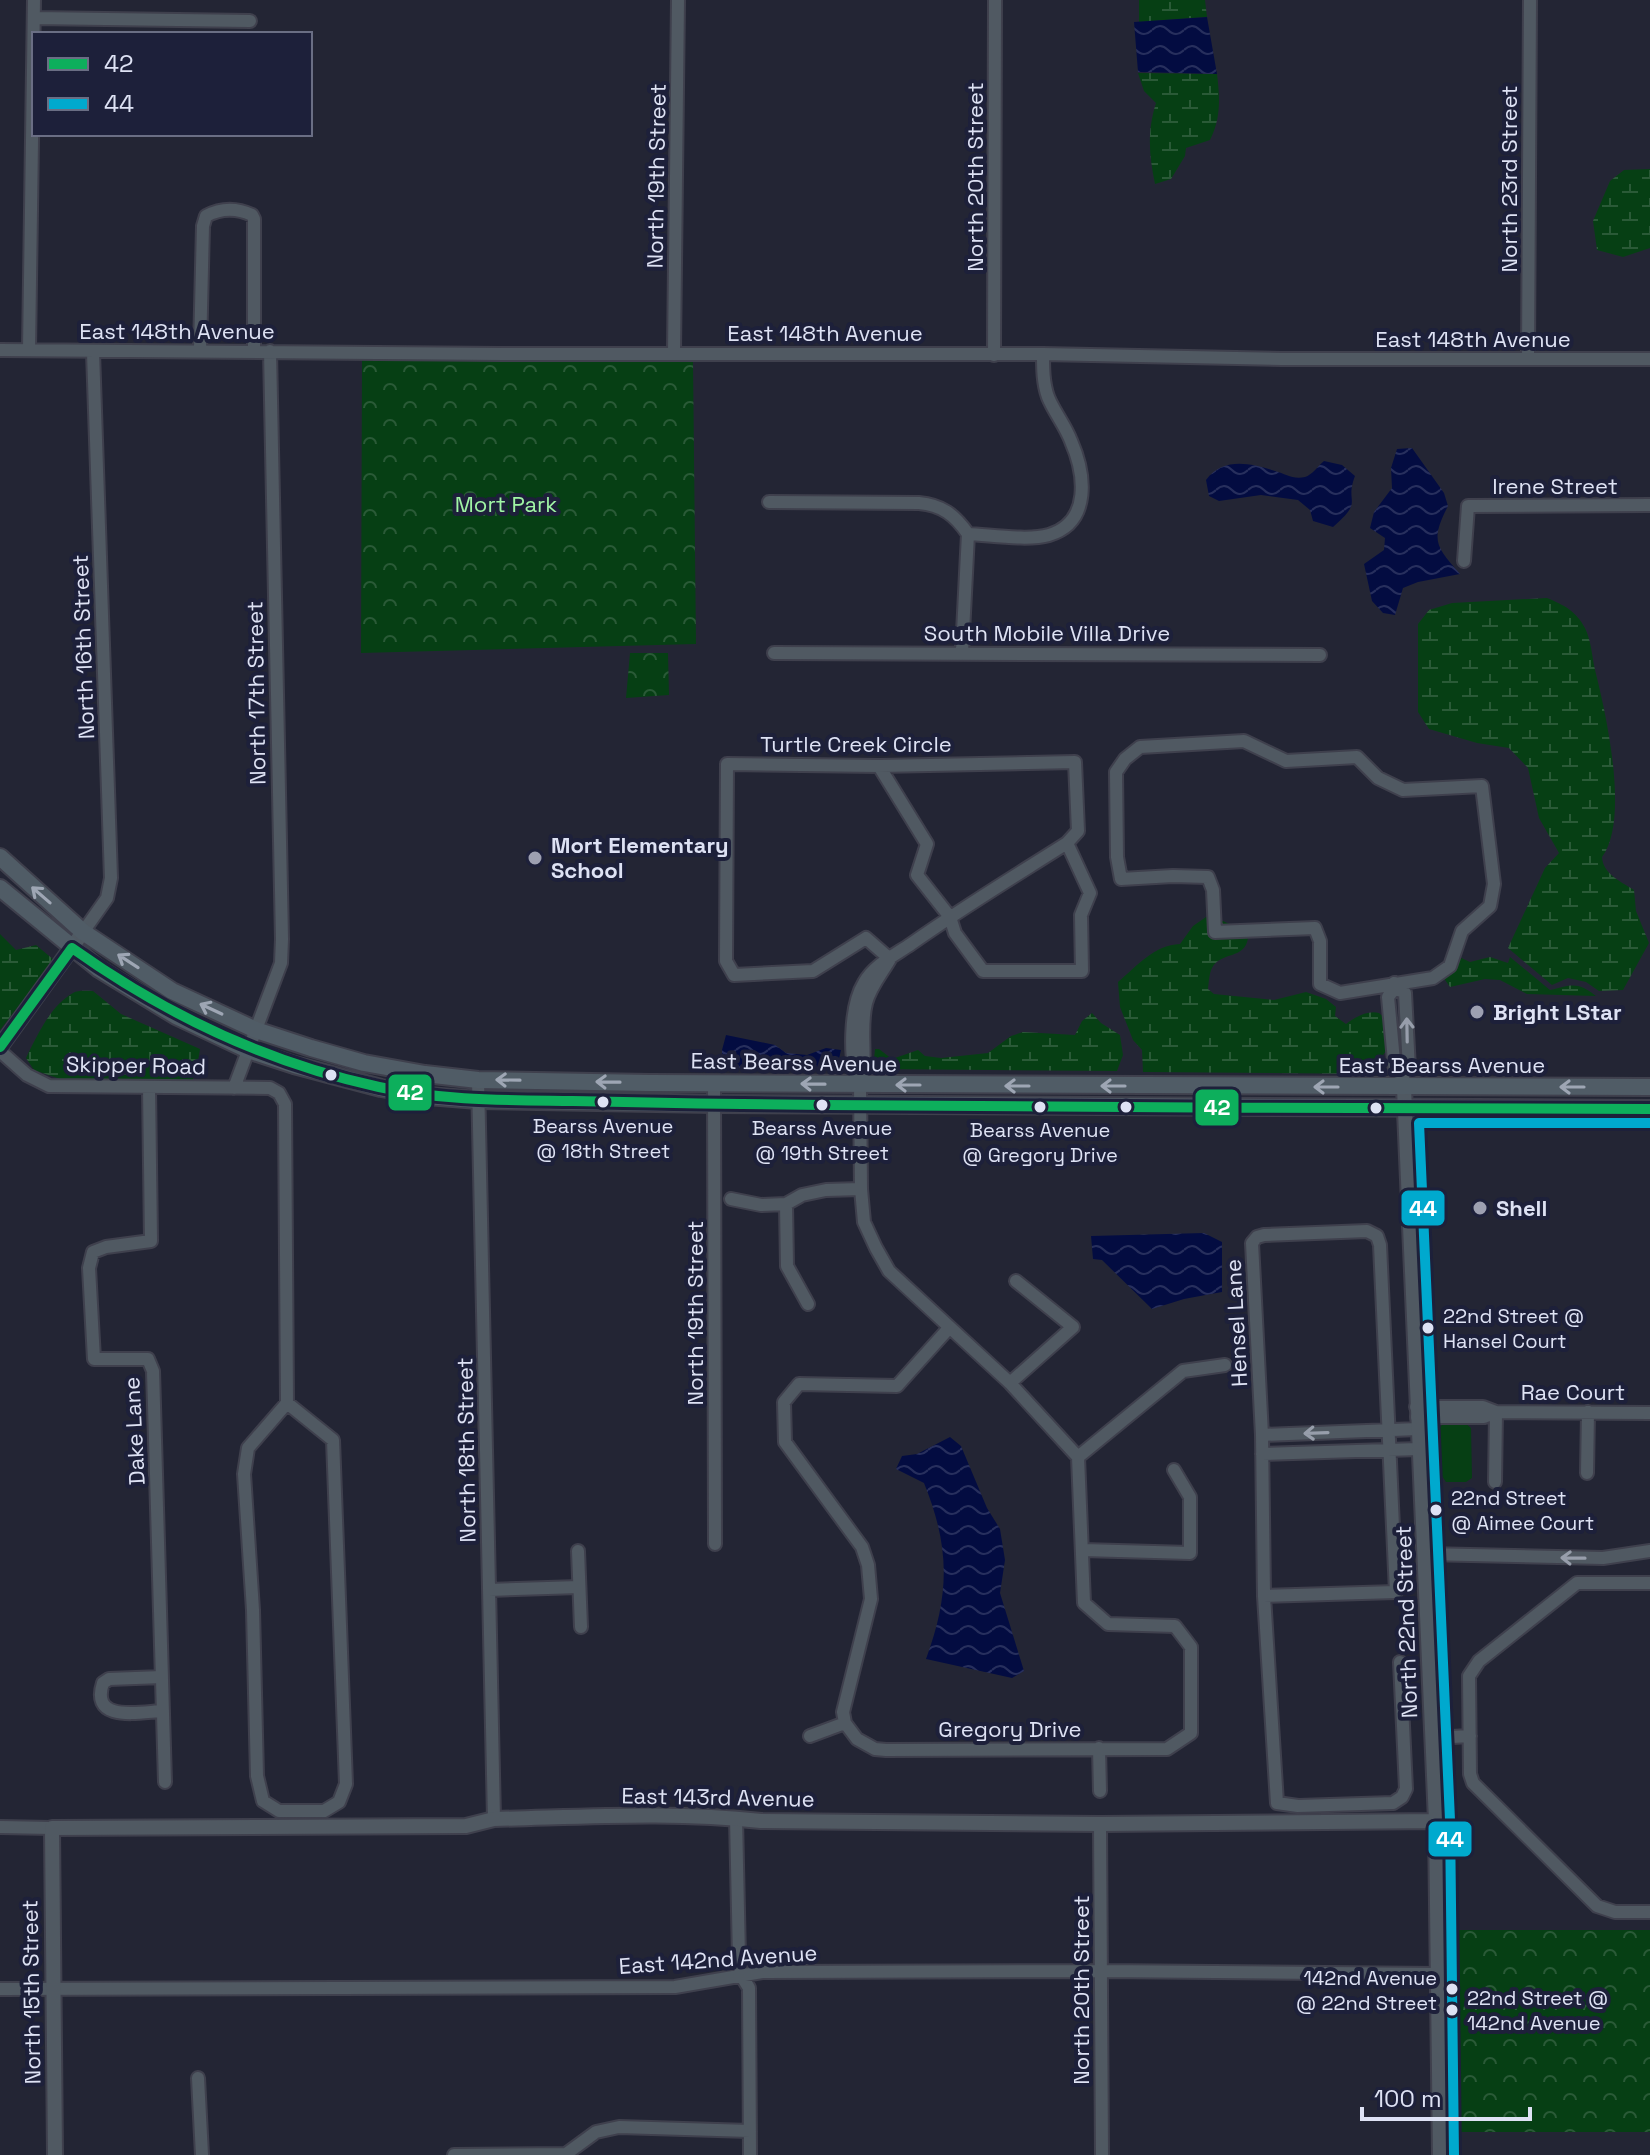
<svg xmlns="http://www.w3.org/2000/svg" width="1650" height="2155" viewBox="0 0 1650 2155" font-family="'Space Grotesk',sans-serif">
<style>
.grass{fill:#063f14}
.wetland{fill:url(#wetland-marsh)}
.park{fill:url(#park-crowns)}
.water{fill:url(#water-waves)}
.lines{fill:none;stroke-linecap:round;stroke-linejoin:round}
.minor-casing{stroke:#3f404d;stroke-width:16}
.tertiary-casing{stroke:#3f404d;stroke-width:18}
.secondary-casing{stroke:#3f404d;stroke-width:20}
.minor{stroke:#505962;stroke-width:12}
.tertiary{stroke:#505962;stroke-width:14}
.secondary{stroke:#505c66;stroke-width:16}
.bus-1-casing{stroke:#1d203a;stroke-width:16}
.bus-2-casing{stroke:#1d203a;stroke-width:16}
.bus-1{stroke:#0daf5c;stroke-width:10}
.bus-2{stroke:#00a9ce;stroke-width:10}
.oneway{stroke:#9ea6b4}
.oneway2{stroke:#979eab}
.poi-dot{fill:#9da0b1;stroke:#1d203a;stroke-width:3}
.bus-dot{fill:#dee2f4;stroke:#1d203a;stroke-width:3}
.labels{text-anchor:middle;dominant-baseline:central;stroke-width:8;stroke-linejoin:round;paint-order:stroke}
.bus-label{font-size:20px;fill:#dee2f4;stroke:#1d203a}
.street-label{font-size:22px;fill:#dee2f4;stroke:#1d203a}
.park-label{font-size:22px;fill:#a0f5a5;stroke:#1d203a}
.poi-label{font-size:22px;font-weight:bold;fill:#dee2f4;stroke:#1d203a;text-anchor:start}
.line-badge{stroke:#1d203a;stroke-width:3}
.badge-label{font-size:22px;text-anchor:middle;font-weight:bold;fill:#fff}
</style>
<defs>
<pattern id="wetland-marsh" width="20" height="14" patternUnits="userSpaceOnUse" patternTransform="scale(2)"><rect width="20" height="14" fill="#063f14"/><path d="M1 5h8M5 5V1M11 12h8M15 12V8" fill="none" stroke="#2a5a37"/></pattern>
<pattern id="park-crowns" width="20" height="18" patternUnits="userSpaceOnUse" patternTransform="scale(2)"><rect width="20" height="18" fill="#063f14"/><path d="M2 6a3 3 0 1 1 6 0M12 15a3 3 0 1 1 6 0" fill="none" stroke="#2a5a37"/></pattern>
<pattern id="water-waves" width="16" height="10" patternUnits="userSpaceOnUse" patternTransform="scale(2)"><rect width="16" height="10" fill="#030c41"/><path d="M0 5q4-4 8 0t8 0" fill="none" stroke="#272f5d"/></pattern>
</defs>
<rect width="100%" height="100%" fill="#232534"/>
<path class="grass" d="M1444,1423H1465L1471,1428L1472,1478L1466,1482H1446L1442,1476L1440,1427Z"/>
<path class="wetland" d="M1139,0H1205L1207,17L1139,22Z
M1138,73L1217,74C1220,98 1221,118 1210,140L1186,148L1185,156L1171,179L1155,184C1149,155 1147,131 1156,103L1144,91Z
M1650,169V248L1623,257L1597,250L1593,221L1610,181L1624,170Z
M1547,598C1564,605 1576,611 1585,628C1591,640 1592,656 1595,670C1606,713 1630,820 1602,857C1603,874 1620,881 1634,890L1636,911L1649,943L1623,990L1599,991L1586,982L1568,978L1552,985L1508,948L1545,868L1559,853L1539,818L1528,768L1509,748L1477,743L1429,729L1418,712V624L1429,610L1452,603Z
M1206,917C1223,919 1236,926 1248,938C1245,960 1221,951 1212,968C1209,974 1209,982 1208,989L1214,994L1274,1000L1306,992L1326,999L1336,1007L1335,1016L1346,1024C1355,1017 1368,1010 1379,1013L1400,1032L1399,1040C1384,1055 1380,1050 1382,1074L1143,1072L1142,1050L1133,1040L1120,1007L1118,982C1137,966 1154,945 1180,944L1193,926Z
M0,934L16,950L36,945L54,960L0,1030Z
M1457,956L1470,962L1490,957L1508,963L1510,957L1550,990C1572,985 1577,981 1596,996L1527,994L1500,980L1485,979L1450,987L1443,977Z
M93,991L121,1014L200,1049L197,1068L192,1081L60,1079L34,1070L26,1058C37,1036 50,1006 73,993C78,990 86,991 93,991Z
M1092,1013L1101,1023L1120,1035L1123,1055L1117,1071L873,1069L875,1049H879L892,1059L918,1050L925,1056L941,1058L988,1053L1011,1036L1023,1032L1075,1035L1082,1021Z"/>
<path class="park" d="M362,358L693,361L696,644L361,653Z
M630,653H668L669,695L626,698Z
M1445,1930H1650V2132H1448Z"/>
<path class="water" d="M1207,17L1217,74L1138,72L1134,22Z
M1412,448L1444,493L1448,506C1430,541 1436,546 1460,574L1418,582L1403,588L1395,615L1383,613L1372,601L1364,564L1384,550L1385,538L1370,528L1374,512L1392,488L1391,468L1397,449Z
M1324,461L1342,465L1355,476C1344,505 1365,499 1333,527L1313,521L1310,510L1298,500L1261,495L1219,501L1209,496L1206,480C1223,457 1250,463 1275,471C1286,474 1293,480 1305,477C1312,475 1318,466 1324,461Z
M726,1035L775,1045L786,1053L807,1055L826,1048L841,1050L837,1068H722V1050Z
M1204,1233L1222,1242V1292L1184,1299L1152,1309L1102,1260L1093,1259L1091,1236Z
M950,1437L961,1446L987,1508L1000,1529L1005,1560L1000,1593L1024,1671L1012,1678L926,1659C950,1594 950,1547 924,1483L896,1469L902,1456L917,1454Z"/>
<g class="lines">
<g class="minor-casing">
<path id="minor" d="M34,18L250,21
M0,350L501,354H1043L1282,359H1650
M29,350L34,0
M200,350L203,226L206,216C221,208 237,208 252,215L254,219V351
M674,352L678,0
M994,355L995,0
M1528,358L1530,0
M769,502L919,503C942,505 955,515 968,534C991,535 1028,541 1049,535C1092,522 1085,473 1071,441C1065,425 1054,412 1048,397C1043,383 1043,368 1043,354
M1464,561L1468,506L1650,505
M962,652L968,534
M774,653L1320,655
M1244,741L1286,761L1357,757L1378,778L1403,790L1482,786L1494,884L1490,906L1462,931L1450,966L1433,978L1340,993L1320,984V941L1315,928L1215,932L1213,890L1208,877L1173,876L1121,879L1117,857L1116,772L1125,759L1140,747Z
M879,766L927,844L917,875L950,917L955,933L983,971H1082L1081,915L1090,893L1067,843
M83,932L107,898L111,878L93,352
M890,959C882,973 870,987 866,1003C859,1030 868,1058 860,1085L861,1189L864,1222L876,1248L889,1271L1010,1383L1078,1457L1084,1603L1108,1624L1175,1626L1191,1647V1733L1167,1749L886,1750L875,1749L857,1739L845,1723L843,1712L871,1599L868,1565L862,1547L785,1442L784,1402L799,1384L897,1386L949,1328
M1394,983L1395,988L1405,993L1409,1069L1403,1074L1404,1088
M1395,988L1388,997L1395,1071L1403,1074
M0,1051L27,1075L49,1086L270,1088L279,1093L285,1104L287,1403L248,1448L244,1474L253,1610L257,1776L263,1801L279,1811H324L339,1802L346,1784L333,1440L287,1403
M478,1080L494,1819
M714,1083L715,1544
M860,1085C848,1061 850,1006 864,983C874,965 895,955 911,944C962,908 1015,876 1067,843L1078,831L1075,762L879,766L727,764L726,961L734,975L813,971L866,938L890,959
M149,1087L151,1241L106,1247L93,1252L89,1268L94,1359H148L153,1371L165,1782
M234,1088L281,963L282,939L270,351
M731,1199L761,1205L786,1204L802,1195L826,1190L861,1189
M786,1204L787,1266L808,1304
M1010,1383L1073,1327L1016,1281
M1416,1407H1483L1496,1412L1650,1413
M1417,1417H1484L1496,1412
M1262,1435L1418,1429
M1262,1454L1419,1449
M1078,1457L1183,1371L1225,1365
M1587,1473L1588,1412
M1495,1482L1496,1412
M1083,1550L1190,1553V1497L1174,1470
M578,1551L581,1627
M1426,1554L1603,1558L1650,1551
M1650,1583H1577L1479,1661L1469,1676L1470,1774L1473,1783L1597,1906L1615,1912H1650
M489,1590L579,1587
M1264,1596L1396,1592L1380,1245L1377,1236L1367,1231L1264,1235L1257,1237L1252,1243L1262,1435L1264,1596L1277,1803L1298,1806L1393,1803L1402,1797L1406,1789L1400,1662
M162,1677L109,1679L103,1683C90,1723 139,1712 163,1711
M810,1736L845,1723
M1433,1738L1470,1736
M1099,1748L1100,1791
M736,1818L739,1958L741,1975L749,1988L750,2155
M1100,1824L1102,2155
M0,1827L52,1828
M0,1989L675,1987L762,1972L1101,1971L1438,1974
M198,2078L202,2155
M454,2155L566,2154L596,2132L619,2127L750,2131"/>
</g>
<g class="tertiary-casing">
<path id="tertiary" d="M0,1047L83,932
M1404,1088L1436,1821L1440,2155
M55,2155L52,1828L466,1826L494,1819C583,1817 673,1811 761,1821L1100,1824L1436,1821"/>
</g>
<g class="secondary-casing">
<path id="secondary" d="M0,857L83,932L172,991L256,1030L311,1048L364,1063L425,1074L478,1080L650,1083L1650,1087
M0,888L99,969L176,1016L248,1050L294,1065L381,1088L428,1096L478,1100L714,1104L1650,1109"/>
</g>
<use href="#minor" class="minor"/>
<use href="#tertiary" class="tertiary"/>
<use href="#secondary" class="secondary"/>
<g class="bus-1-casing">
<path id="bus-1" d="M0,1047L72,948C166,1015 267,1063 379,1087C443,1101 508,1100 573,1101C657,1103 740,1104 824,1105C1099,1107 1375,1109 1650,1109"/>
</g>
<g class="bus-2-casing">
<path id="bus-2" d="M1454,2155L1450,1820L1419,1123H1650"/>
</g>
<use href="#bus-1" class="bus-1"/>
<use href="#bus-2" class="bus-2"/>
</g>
<defs><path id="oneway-shaft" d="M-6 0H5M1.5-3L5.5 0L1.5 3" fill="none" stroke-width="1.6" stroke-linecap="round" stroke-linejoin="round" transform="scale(2)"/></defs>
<g class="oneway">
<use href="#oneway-shaft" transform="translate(41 895) rotate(-139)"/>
<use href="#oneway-shaft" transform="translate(128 961) rotate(-147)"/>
<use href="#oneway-shaft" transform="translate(211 1009) rotate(-155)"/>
<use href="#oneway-shaft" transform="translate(508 1080) rotate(-179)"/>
<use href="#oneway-shaft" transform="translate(608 1082) rotate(-179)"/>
<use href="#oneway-shaft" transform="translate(813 1084) rotate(-179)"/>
<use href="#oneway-shaft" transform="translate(908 1085) rotate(-180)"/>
<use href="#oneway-shaft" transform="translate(1017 1086) rotate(-180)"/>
<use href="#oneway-shaft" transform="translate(1113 1086) rotate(-180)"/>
<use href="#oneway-shaft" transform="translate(1326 1087) rotate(-180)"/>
<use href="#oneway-shaft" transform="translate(1572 1087) rotate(180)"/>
</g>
<g class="oneway2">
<use href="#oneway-shaft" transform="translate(1407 1030) rotate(-91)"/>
<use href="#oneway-shaft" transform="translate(1316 1433) rotate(178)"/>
<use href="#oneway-shaft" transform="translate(1573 1558) rotate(-179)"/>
</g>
<g class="poi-dot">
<circle cx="535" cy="858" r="8"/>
<circle cx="1477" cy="1012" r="8"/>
<circle cx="1480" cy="1208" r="8"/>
</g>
<g class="bus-dot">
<circle cx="331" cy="1075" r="7"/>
<circle cx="603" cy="1102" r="7"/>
<circle cx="822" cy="1105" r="7"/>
<circle cx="1040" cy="1107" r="7"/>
<circle cx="1126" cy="1107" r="7"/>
<circle cx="1376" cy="1108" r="7"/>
<circle cx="1428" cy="1328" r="7"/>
<circle cx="1436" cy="1510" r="7"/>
<circle cx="1452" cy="1989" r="7"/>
<circle cx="1452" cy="2010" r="7"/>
</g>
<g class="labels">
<g class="bus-label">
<text x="603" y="1126">Bearss Avenue<tspan x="603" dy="25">@ 18th Street</tspan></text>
<text x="822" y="1128">Bearss Avenue<tspan x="822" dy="25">@ 19th Street</tspan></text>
<text x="1040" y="1130">Bearss Avenue<tspan x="1040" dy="25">@ Gregory Drive</tspan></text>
<text x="1443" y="1316" text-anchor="start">22nd Street @<tspan x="1443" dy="25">Hansel Court</tspan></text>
<text x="1451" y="1498" text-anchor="start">22nd Street<tspan x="1451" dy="25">@ Aimee Court</tspan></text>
<text x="1437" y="1978" text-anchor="end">142nd Avenue<tspan x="1437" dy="25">@ 22nd Street</tspan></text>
<text x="1467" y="1998" text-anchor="start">22nd Street @<tspan x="1467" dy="25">142nd Avenue</tspan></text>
</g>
<g class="street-label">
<text transform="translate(656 176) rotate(-89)">North 19th Street</text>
<text transform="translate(975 177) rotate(-90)">North 20th Street</text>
<text transform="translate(1509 179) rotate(-90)">North 23rd Street</text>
<text x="177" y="331">East 148th Avenue</text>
<text x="825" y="333">East 148th Avenue</text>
<text x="1473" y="339">East 148th Avenue</text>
<text x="1555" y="486">Irene Street</text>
<text x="1047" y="633">South Mobile Villa Drive</text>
<text transform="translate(83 647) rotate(-92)">North 16th Street</text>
<text transform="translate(256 693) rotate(-91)">North 17th Street</text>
<text x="856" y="744">Turtle Creek Circle</text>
<text transform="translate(794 1062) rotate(1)">East Bearss Avenue</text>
<text transform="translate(136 1065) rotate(1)">Skipper Road</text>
<text x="1442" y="1065">East Bearss Avenue</text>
<text transform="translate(695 1313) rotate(-90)">North 19th Street</text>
<text transform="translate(1236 1323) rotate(-93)">Hensel Lane</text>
<text x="1573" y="1392">Rae Court</text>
<text transform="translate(134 1431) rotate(-93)">Dake Lane</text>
<text transform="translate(466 1450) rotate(-91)">North 18th Street</text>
<text transform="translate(1406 1622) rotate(-92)">North 22nd Street</text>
<text x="1010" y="1729">Gregory Drive</text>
<text transform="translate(718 1797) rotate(1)">East 143rd Avenue</text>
<text transform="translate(718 1959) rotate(-4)">East 142nd Avenue</text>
<text transform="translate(1081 1990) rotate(-90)">North 20th Street</text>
<text transform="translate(31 1992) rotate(-91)">North 15th Street</text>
</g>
<g class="park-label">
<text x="506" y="504">Mort Park</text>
</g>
<g class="poi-label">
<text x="551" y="845">Mort Elementary<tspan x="551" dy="25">School</tspan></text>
<text x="1493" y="1012">Bright LStar</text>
<text x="1496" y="1208">Shell</text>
</g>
</g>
<g class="line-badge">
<rect x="387" y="1073" width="46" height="39" rx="8" fill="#0daf5c"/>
<rect x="1194" y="1088" width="46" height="39" rx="8" fill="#0daf5c"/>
<rect x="1400" y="1189" width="46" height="38" rx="8" fill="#00a9ce"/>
<rect x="1427" y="1820" width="46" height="38" rx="8" fill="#00a9ce"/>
</g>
<g class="badge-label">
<text x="410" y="1100">42</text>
<text x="1217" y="1115">42</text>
<text x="1423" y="1216">44</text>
<text x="1450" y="1847">44</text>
</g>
<rect x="32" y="32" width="280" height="104" fill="#1d203a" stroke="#6a6e84" stroke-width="2"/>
<rect x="48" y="58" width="40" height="12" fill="#0daf5c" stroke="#6a6e84" stroke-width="2"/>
<text x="104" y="72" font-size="24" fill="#dee2f4">42</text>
<rect x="48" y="98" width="40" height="12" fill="#00a9ce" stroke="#6a6e84" stroke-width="2"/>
<text x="104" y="112" font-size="24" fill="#dee2f4">44</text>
<path d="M1362 2107v12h168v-12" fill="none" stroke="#dee2f4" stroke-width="4"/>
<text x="1374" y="2107" font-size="24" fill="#dee2f4" stroke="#1d203a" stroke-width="6" paint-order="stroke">100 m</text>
</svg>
